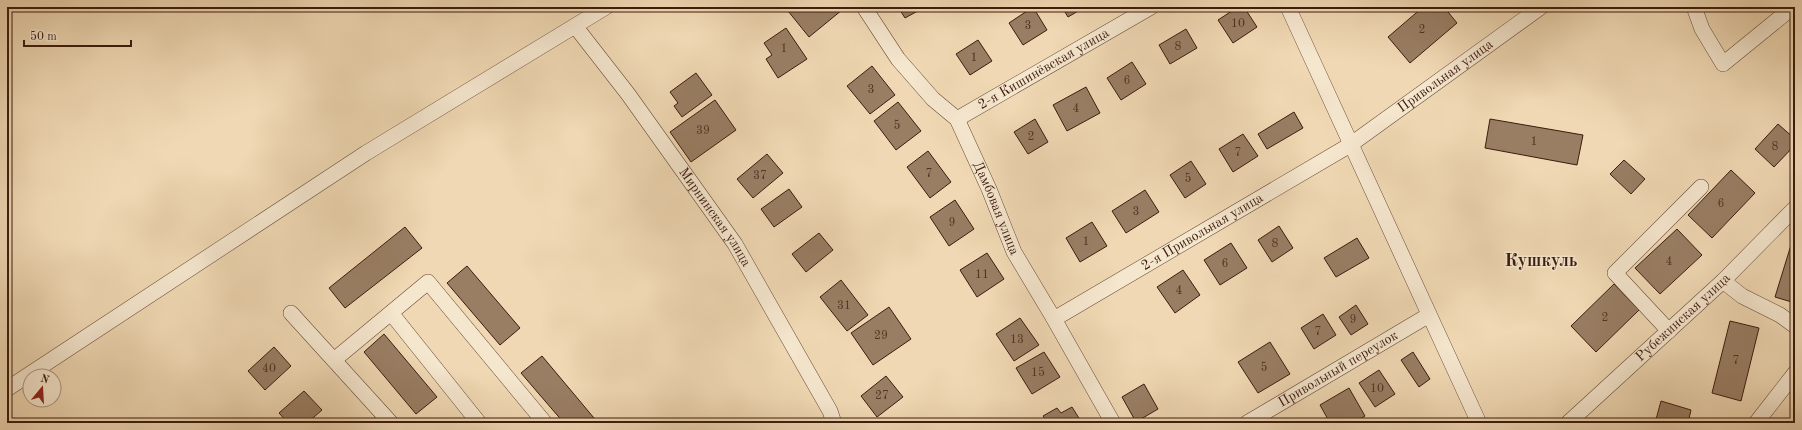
<svg xmlns="http://www.w3.org/2000/svg" width="1802" height="430" viewBox="0 0 1802 430" font-family="'Old Standard TT',serif">
<style>
.building{fill:#997e64;stroke:#3c1c0f}
.lines{fill:none;stroke-linecap:round;stroke-linejoin:round}
.minor-casing{stroke:#694b38;stroke-width:16}
.minor{stroke:#f5e6ce;stroke-width:15}
.labels{text-anchor:middle;dominant-baseline:central;stroke-width:3;stroke-linejoin:round;paint-order:stroke}
.number-label{font-size:12px;fill:#533424}
.street-label{font-size:14px;fill:#3c1c0f;stroke:#f5e6ce}
.district-label{font-size:18px;font-weight:bold;fill:#3c1c0f;stroke:#f5e6ce}
</style>
<rect width="100%" height="100%" fill="#efd8b3"/>
<filter id="stains"><feTurbulence type="fractalNoise" baseFrequency=".005" numOctaves="4"/><feColorMatrix values="0 0 0 0 .2 0 0 0 0 .09 0 0 0 0 .02 0 0 0 .5 -.17"/></filter>
<radialGradient id="worn" r=".72"><stop offset=".6" stop-color="#630" stop-opacity="0"/><stop offset="1" stop-color="#630" stop-opacity=".3"/></radialGradient>
<path class="building" d="M793,7H840L842,10L809,37L788,11Z
M898,7H925L905,18Z
M1033,7L1047,30L1023,45L1009,23Z
M1062,7H1085L1068,17Z
M1238,7H1244L1257,27L1233,43L1218,20Z
M1423,7H1444L1457,23L1410,63L1388,37Z
M786,28L807,59L778,78L766,59L772,55L764,43Z
M1186,29L1197,48L1170,64L1159,45Z
M978,40L992,61L970,75L956,54Z
M1132,62L1146,84L1121,100L1107,78Z
M872,66L895,95L870,114L847,86Z
M696,73L712,95L682,117L674,106L678,103L670,92Z
M1086,87L1100,113L1067,131L1053,105Z
M715,100L736,130L691,162L670,132Z
M898,102L921,131L896,150L874,121Z
M1294,112L1303,128L1267,149L1258,134Z
M1035,119L1048,142L1028,154L1014,132Z
M1490,119L1583,135L1577,165L1485,148Z
M1778,124L1795,139V145L1774,167L1755,149Z
M1243,134L1258,156L1233,172L1219,149Z
M928,151L951,182L930,198L907,167Z
M767,154L783,173L753,198L737,179Z
M1624,160L1645,179L1631,194L1610,174Z
M1191,161L1206,184L1185,198L1170,175Z
M1731,170L1755,193L1712,238L1688,215Z
M789,189L802,207L774,227L761,209Z
M1145,190L1159,212L1126,233L1112,211Z
M955,200L974,229L949,246L930,217Z
M1092,222L1107,246L1080,262L1066,238Z
M1279,226L1293,248L1272,262L1258,240Z
M405,227L422,248L345,308L329,288Z
M1677,229L1702,255L1660,294L1635,268Z
M1795,232V303L1775,297Z
M819,233L833,250L806,272L792,254Z
M1357,238L1369,258L1336,277L1324,258Z
M1231,243L1247,268L1220,285L1204,260Z
M987,253L1004,279L977,297L960,270Z
M467,266L520,328L500,345L447,283Z
M1183,270L1200,295L1175,313L1157,287Z
M841,280L868,315L847,331L820,297Z
M1614,284L1639,310L1596,352L1571,326Z
M1356,305L1368,324L1351,335L1339,317Z
M889,307L911,339L873,365L851,333Z
M1323,314L1336,335L1314,349L1301,328Z
M1020,318L1039,345L1014,361L996,334Z
M1730,321L1759,328L1741,401L1712,393Z
M384,334L437,397L416,414L364,352Z
M1270,342L1290,374L1258,393L1238,362Z
M274,347L291,366L265,390L248,371Z
M1044,352L1060,377L1032,394L1016,368Z
M1413,352L1430,379L1419,387L1401,360Z
M542,356L594,418L588,423H564L521,373Z
M1379,370L1395,394L1375,407L1359,383Z
M886,376L903,397L877,417L861,396Z
M1144,384L1158,409L1136,422L1122,397Z
M1349,388L1365,416L1354,423H1330L1320,405Z
M304,391L322,410L307,423H288L279,413Z
M1661,401L1691,410L1688,423H1655Z
M1072,407L1082,423H1048L1043,416L1057,408L1061,413Z"/>
<g class="lines">
<g class="minor-casing">
<g id="minor">
<path id="s1" d="M864,7L898,59L933,99L957,119L989,189L1014,252L1054,319L1113,423"/>
<path d="M1288,7L1479,423"/>
<path d="M1694,7L1702,29L1723,64L1793,7"/>
<path id="s2" d="M575,26L628,94L735,244L830,411L834,423"/>
<path id="s3" d="M957,119L1151,7"/>
<path d="M1723,281L1742,296L1780,315L1795,326"/>
<path d="M291,313L391,423"/>
<path d="M391,313L479,423"/>
<path id="s4" d="M1054,319L1350,145L1541,7"/>
<path d="M1669,331L1615,273L1701,187"/>
<path d="M334,360L428,282L545,423"/>
<path d="M7,389L366,153L606,7"/>
<path id="s5" d="M1247,423L1429,315"/>
<path id="s6" d="M1568,423L1723,281L1795,208"/>
<path d="M1756,423L1795,373"/>
</g>
</g>
<use href="#minor" class="minor"/>
</g>
<g class="labels">
<g class="number-label">
<text x="1238" y="24">10</text>
<text x="1028" y="26">3</text>
<text x="1422" y="30">2</text>
<text x="1178" y="47">8</text>
<text x="784" y="49">1</text>
<text x="974" y="58">1</text>
<text x="1127" y="81">6</text>
<text x="871" y="90">3</text>
<text x="1076" y="109">4</text>
<text x="897" y="126">5</text>
<text x="703" y="131">39</text>
<text x="1031" y="137">2</text>
<text x="1534" y="142">1</text>
<text x="1775" y="147">8</text>
<text x="1238" y="153">7</text>
<text x="929" y="174">7</text>
<text x="760" y="176">37</text>
<text x="1188" y="179">5</text>
<text x="1721" y="204">6</text>
<text x="1136" y="212">3</text>
<text x="952" y="223">9</text>
<text x="1086" y="242">1</text>
<text x="1275" y="244">8</text>
<text x="1669" y="262">4</text>
<text x="1225" y="264">6</text>
<text x="982" y="275">11</text>
<text x="1179" y="291">4</text>
<text x="844" y="306">31</text>
<text x="1605" y="318">2</text>
<text x="1353" y="320">9</text>
<text x="1318" y="332">7</text>
<text x="881" y="336">29</text>
<text x="1017" y="340">13</text>
<text x="1736" y="361">7</text>
<text x="1264" y="368">5</text>
<text x="269" y="369">40</text>
<text x="1038" y="373">15</text>
<text x="1377" y="389">10</text>
<text x="882" y="396">27</text>
</g>
<g class="street-label">
<text stroke="none"><textPath href="#s3" startOffset="100">2-я Кишинёвская улица</textPath></text>
<text stroke="none"><textPath href="#s4" startOffset="461">Привольная улица</textPath></text>
<text stroke="none"><textPath href="#s1" startOffset="244">Дамбовая улица</textPath></text>
<text stroke="none"><textPath href="#s2" startOffset="237">Мирнинская улица</textPath></text>
<text stroke="none"><textPath href="#s4" startOffset="172">2-я Привольная улица</textPath></text>
<text stroke="none"><textPath href="#s6" startOffset="156">Рубежинская улица</textPath></text>
<text stroke="none"><textPath href="#s5" startOffset="106">Привольный переулок</textPath></text>
</g>
<g class="district-label">
<text x="1541" y="261">Кушкуль</text>
</g>
</g>
<rect width="1802" height="430" fill="none" stroke="#efd8b3" stroke-width="24"/>
<rect x="8" y="8" width="1786" height="414" fill="none" stroke="#3c1c0f" stroke-width="2"/>
<rect x="12" y="12" width="1778" height="406" fill="none" stroke="#3c1c0f"/>
<g transform="translate(42 388) rotate(18)"><circle r="19" fill="#f5e6ce" stroke="#ab9582"/>
<path d="M0-3L7 15L0 10L-7 15Z" fill="#8f2418"/>
<text y="-6" font-size="11" font-weight="bold" text-anchor="middle" fill="#3c1c0f">N</text>
</g>
<path d="M24 40v6h107v-6" fill="none" stroke="#3c1c0f" stroke-width="2"/>
<text x="30" y="40" font-size="12" fill="#3c1c0f" stroke="#f5e6ce" stroke-width="3" paint-order="stroke">50 m</text>
<rect width="100%" height="100%" filter="url(#stains)"/>
<rect width="100%" height="100%" fill="url(#worn)"/>
</svg>
